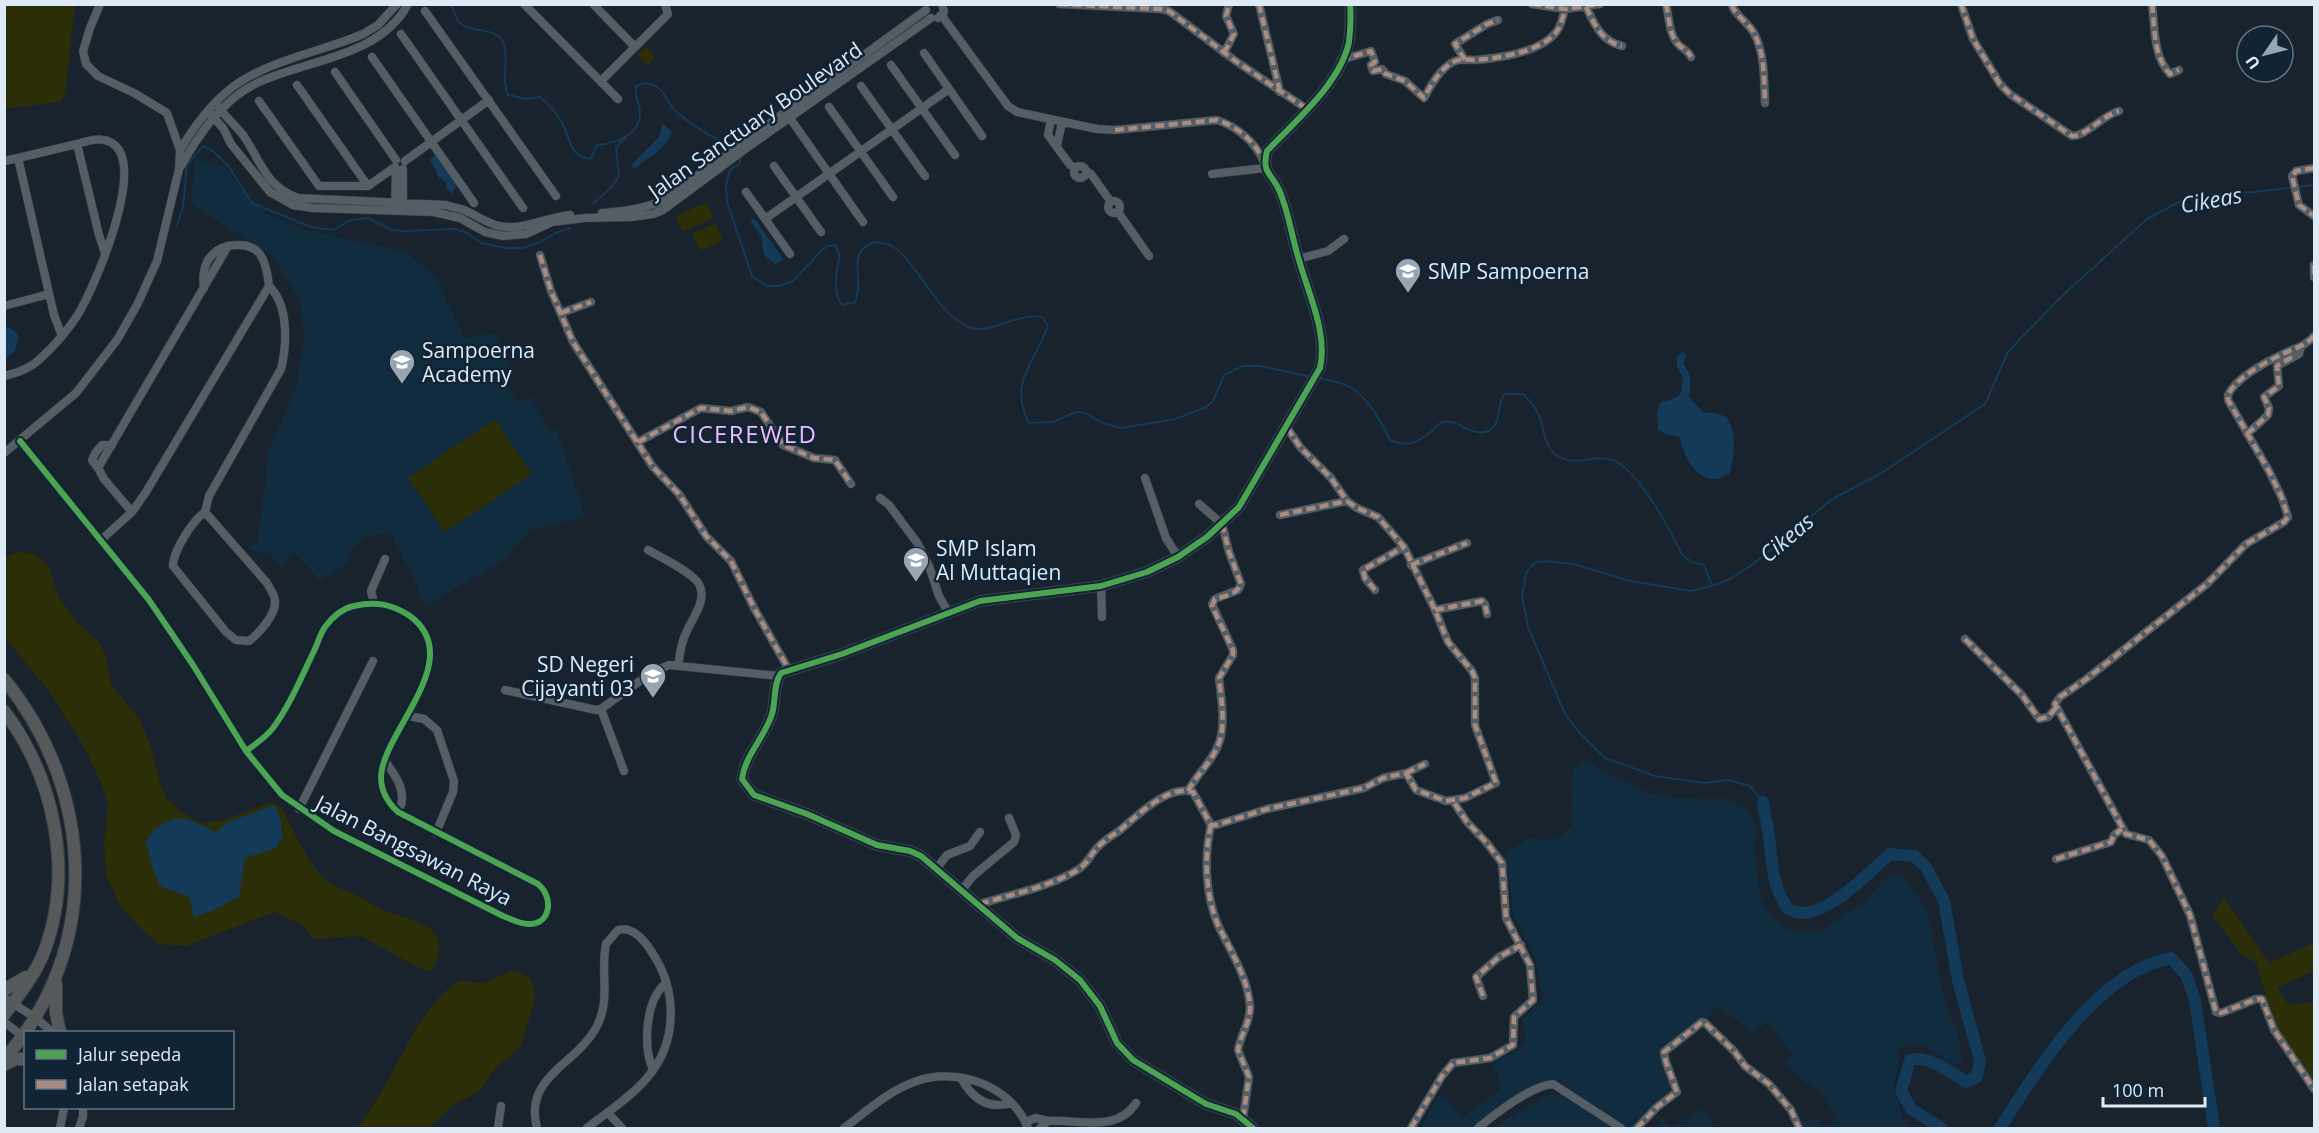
<svg xmlns="http://www.w3.org/2000/svg" width="2319" height="1133" viewBox="0 0 2319 1133" font-family="'Open Sans',sans-serif">
<style>
.built{fill:#122c3f}
.green{fill:#2b2e06}
.water{fill:#133a58}
.lines{fill:none;stroke-linecap:round;stroke-linejoin:round}
.stream{stroke:#133a58;stroke-width:2}
.river{stroke:#133a58;stroke-width:12}
.minor-casing{stroke:#353d46;stroke-width:9}
.secondary-casing{stroke:#353d46;stroke-width:12}
.primary-casing{stroke:#353d46;stroke-width:14}
.minor{stroke:#545e64;stroke-width:8}
.secondary{stroke:#545e64;stroke-width:10}
.primary{stroke:#55595c;stroke-width:12}
.quiet{stroke:#a88b81;stroke-width:4.5;stroke-dasharray:9 4.5;stroke-linecap:butt}
.cycleway-casing{stroke:#102435;stroke-width:10}
.cycleway{stroke:#4ca352;stroke-width:6}
.labels{text-anchor:middle;dominant-baseline:central;stroke-width:5;stroke-linejoin:round;paint-order:stroke}
.street-label{font-size:21px;fill:#deebf6;stroke:#102435}
.poi-label{font-size:21px;fill:#deebf6;stroke:#102435;text-anchor:start}
.water-label{font-size:22px;font-style:italic;fill:#cee0f1;stroke:#102435}
.quarter-label{font-size:24px;letter-spacing:1.5px;fill:#ecbcfc;stroke:#102435}
</style>
<rect width="100%" height="100%" fill="#18232d"/>
<path class="built" d="M195,159L225,167L243,191L263,212L304,230L404,251L434,274L465,338L495,333L515,379L506,381L516,401L531,397L549,431L557,430L585,516L530,531L503,561L425,606L413,577L389,532L364,537L349,553L348,564L320,581L294,552L282,567L270,555L247,548L258,540L269,449L296,388L304,339L300,300L272,256L191,204Z
M1587,760L1600,769L1649,793L1675,798L1728,799L1746,808L1757,827L1754,843L1760,897L1770,915L1786,929L1796,931L1819,932L1867,900L1884,879L1900,875L1910,884L1928,912L1941,986L1949,1015L1958,1032L1962,1061L1954,1065L1926,1046L1907,1043L1898,1050L1899,1062L1893,1086L1902,1116L1911,1128H1799L1797,1124L1819,1119L1825,1127L1837,1120L1822,1092L1805,1082L1785,1064L1793,1055L1768,1022L1754,1032L1716,1006L1698,1031L1667,1049L1664,1057L1678,1097L1657,1111L1641,1128H1627L1604,1111L1574,1093L1561,1080L1495,1117L1485,1128H1421L1438,1097H1445L1462,1118L1502,1088L1492,1062L1520,1049L1526,1042L1522,1018L1543,999L1535,957L1513,916L1509,871L1502,857L1528,838L1550,840L1565,833L1571,826L1573,768Z
M1549,1095H1562L1600,1116L1615,1128H1497L1501,1122Z
M1703,1109L1716,1128H1653L1662,1118L1671,1128Z"/>
<path class="green" d="M5,4L75,5L65,95L60,102L5,109Z
M645,46L656,57L647,66L637,55Z
M707,202L714,218L682,232L675,216Z
M716,223L723,241L700,251L692,233Z
M495,419L532,474L445,532L408,478Z
M19,552L33,553L49,567L58,595L74,619L100,644L106,656L111,684L140,720L152,749L160,783L166,798L178,809L194,819L205,823L224,820L266,804L274,803L282,808C296,834 308,868 333,885C337,889 344,889 350,892C364,898 376,908 391,913C410,920 444,924 439,952C437,961 436,967 428,971L421,969L361,936L315,939L301,924L274,912L186,946L159,944L143,931L121,907L106,875L104,843L108,806L103,787L84,747L50,692L5,638V557Z
M2224,897L2269,963L2313,943L2314,946V971L2277,988L2289,1005L2314,1002V1085L2275,1025L2256,963L2240,953L2212,915Z
M515,970L530,978L534,989L535,1000L521,1045L510,1057L496,1067L481,1089L472,1096L456,1103L429,1128H356C391,1092 416,1003 460,981C467,980 474,983 481,983C492,982 503,973 515,970Z"/>
<path class="water" d="M662,125H665L672,133C663,152 649,156 635,169L631,165L659,137Z
M435,155L458,186L454,189L452,194L446,188L447,185L442,178L440,179L436,173L437,171L429,160Z
M754,218L784,260L775,264L764,255L761,236L750,221Z
M5,326L15,331L19,337L14,352L5,359Z
M1683,352L1687,356L1683,363C1692,374 1691,383 1689,397L1704,413H1715L1727,417C1738,436 1734,453 1730,473C1726,475 1720,478 1716,479C1694,480 1683,454 1680,437L1668,435L1658,430L1657,415L1660,403L1675,398L1681,393L1683,377L1677,368V356Z
M274,805L280,817L283,840L278,843L277,848L245,858L239,897L212,911L194,917L189,897L160,886L152,867L146,841C155,827 172,813 190,820C199,823 207,829 217,832L226,823Z"/>
<g class="lines">
<path class="stream" d="M451,4C454,10 455,17 459,22C470,34 498,26 504,44C509,60 501,78 508,95L527,99L540,97C550,105 556,112 562,123C571,139 569,157 591,159L597,145C614,144 640,135 640,114C640,104 634,96 636,86C644,82 651,82 658,88C665,92 667,101 672,107C684,121 714,138 731,147
M741,155L740,163L730,170L726,185L727,202L752,276L767,286H779L793,281L822,250L828,246L835,245L840,256C836,271 832,292 842,305L855,302C863,285 852,262 862,250C864,247 870,244 874,242C879,243 887,243 892,246C919,263 937,316 971,328C991,334 1016,313 1042,317L1048,326C1035,362 1008,382 1029,423L1053,422L1076,412L1085,413L1103,423L1121,428L1176,419L1206,407L1213,401L1224,375L1243,366H1260L1312,377
M593,203L611,188L619,176L616,147L626,137
M177,226L183,207L187,165L203,146L214,152L229,167L252,203L311,227L333,230L351,220L369,218L391,230L406,231L455,229L467,233L481,243L506,248H523L540,242L556,233L570,228
M1318,378C1328,380 1341,382 1350,387C1367,397 1382,422 1390,440C1408,448 1418,442 1432,431C1435,428 1439,423 1443,422C1458,418 1471,438 1488,431C1503,424 1495,405 1505,394H1523C1531,402 1538,410 1541,421C1544,432 1545,446 1555,454C1575,468 1590,455 1609,459C1636,464 1671,532 1683,556L1692,562L1704,565L1712,586
M1763,802L1750,786L1728,780L1704,783L1655,776L1605,758L1579,732L1565,714L1528,627L1522,596L1526,573L1535,562L1546,561L1574,564L1630,581L1691,591L1712,586L1730,579L1752,565L1831,500L1883,472L1985,404L2008,352L2020,339L2062,296L2147,219L2181,201L2215,194L2255,192L2314,185"/>
<path class="river" d="M1763,802C1765,816 1769,831 1770,845C1773,872 1773,886 1788,909C1792,910 1797,913 1801,913C1832,913 1868,873 1890,854L1914,856L1926,867L1944,901L1958,980L1980,1061L1977,1077L1966,1082C1950,1072 1929,1055 1910,1060L1901,1091L1911,1109L1941,1128
M2000,1128C2038,1069 2097,971 2171,958L2187,976L2195,1001L2214,1128"/>
<g class="minor-casing">
<path id="minor" d="M524,4L618,99
M593,4L635,47
M1059,4L1161,9L1169,11L1237,62L1307,109
M1259,4L1280,92
M1532,4L1565,9L1600,4
M1666,4C1669,17 1669,33 1677,43C1682,49 1688,50 1691,57
M1732,4C1733,14 1749,23 1754,33C1765,54 1764,80 1765,103
M1961,4L1973,39L2000,84L2010,94L2072,136C2087,136 2101,116 2119,111
M2152,4C2155,28 2153,56 2170,74L2179,70
M1586,7C1595,25 1601,41 1622,46
M425,11L556,196
M942,16L1008,106L1017,112L1097,129L1115,130L1217,120C1238,127 1255,142 1264,162
M938,18L944,12L942,4
M401,34L523,208
M924,53L982,136
M1224,53L1234,34L1226,16L1229,4
M372,57L474,203
M1341,60L1371,51L1375,62L1371,65L1373,71L1382,69L1386,74L1405,81L1424,98C1431,85 1440,69 1453,62C1460,58 1468,60 1476,60C1499,58 1542,52 1557,31C1561,25 1563,17 1565,9
M1465,60L1455,44L1487,24L1498,20
M891,65L955,155
M335,72L396,160
M601,81L668,14L665,4
M297,85L368,186
M861,86L925,176
M259,101L319,186H368L395,167
M215,103C223,114 234,124 243,135C261,161 265,186 298,198L446,205C452,207 459,208 464,210C476,215 486,223 499,226C522,231 547,217 570,215
M829,107L893,197
M208,111L223,128L231,144L270,192L293,205L313,208L434,212L460,218L485,232L503,236L526,234L552,222L585,218L631,217L653,214L663,210L748,147L931,18
M787,114L863,222
M1051,119L1048,135L1070,165L1076,168
M1057,146L1062,122
M180,150C193,128 209,106 230,89C265,61 321,52 363,34L378,25L397,4
M18,158L77,144
M4,161L18,158L54,315L62,336
M405,161L489,100
M1074 172a6 6 0 1 1 12 0a6 6 0 1 1-12 0Z
M181,166C199,134 223,99 257,83C307,59 379,58 408,4
M774,166L821,232
M2314,168L2296,171L2292,176L2299,205L2314,216
M403,169V207
M1086,171L1091,174L1111,202
M1212,174L1265,168
M746,192L790,254
M1108 207a6 6 0 1 1 12 0a6 6 0 1 1-12 0Z
M395,207L396,169
M1118,212L1149,256
M602,213C624,211 644,209 664,200L926,10
M765,219L949,89
M540,255L551,291L573,342L653,467L679,494L706,536L731,561L754,608L789,670
M1298,259L1328,251L1344,239
M2314,265V277
M204,288C201,268 208,251 228,246
M4,306L49,294
M561,313L591,302
M2314,336C2305,347 2293,348 2281,355C2265,362 2235,379 2228,395V400L2269,471L2282,498L2288,517L2284,522L2246,544L2207,584L2085,680L2060,697L2055,704L2126,834L2149,840L2162,856L2190,915L2216,1012L2221,1013L2256,999H2262L2274,1030L2314,1089
M4,376C18,373 31,368 41,358C54,346 67,331 77,316C95,287 139,182 119,150C109,135 92,139 77,144L99,235L105,253
M2247,434L2268,415L2269,408L2264,397L2279,386L2277,366L2299,354L2301,347
M20,441L149,600L193,665L246,751L282,795L334,831L503,916C511,919 521,925 530,924C552,923 553,896 538,884L398,812C388,803 381,791 381,777C382,732 468,659 410,616C392,604 375,601 354,606C343,608 332,617 325,627C320,634 318,643 314,651C302,676 290,705 273,728C266,737 256,744 246,751
M638,442L701,408L731,411L748,407L761,412L783,445L814,458L835,460L851,484
M4,453L76,393L117,340L137,305L157,261L179,169L180,150L167,113L134,93L98,76L86,64L83,51L90,28L100,4
M98,468L104,479L132,512
M1145,478L1166,538L1178,557
M880,498L889,505L918,544L929,566L939,596L948,612
M205,512L267,583C270,589 275,595 275,601C276,615 259,633 249,641L236,640L226,632L173,566C173,551 193,520 205,512Z
M205,512L209,496L281,369C287,345 289,305 269,286
M1280,515L1347,501
M101,540L132,512L146,492L269,286C266,259 260,240 228,246L98,468L92,460L96,452L102,445H112
M648,550C660,557 692,572 699,584C709,602 687,624 683,641C680,649 680,657 678,665
M1411,565L1467,543
M1101,586L1102,617
M1375,590L1365,578L1363,570L1404,547
M374,603L371,591L385,559
M1435,610L1482,601L1485,604L1487,614
M1965,639L2022,695L2039,719L2048,717L2056,708
M505,690L596,710L601,709L651,673L669,665L779,676
M601,709L624,771
M409,716L424,719L437,730L454,781L453,792L436,833
M385,761C396,776 409,794 398,812
M1406,773L1425,764
M1188,791C1196,776 1210,763 1217,748C1227,727 1221,699 1219,678L1233,655V650L1212,604L1215,599L1238,590L1241,584L1229,552L1222,524L1199,504
M299,809L373,661
M1211,825C1204,856 1205,894 1218,925C1230,950 1248,978 1250,1006C1251,1021 1240,1036 1238,1050L1249,1077L1243,1118
M2056,859L2111,842L2114,835L2122,829
M937,868L947,855L970,846L980,832
M962,890L973,876L1014,842L1016,835L1009,818
M980,904C1012,894 1050,887 1079,869C1088,863 1090,855 1097,848C1103,841 1111,836 1119,831C1137,816 1168,784 1193,792L1211,825H1216L1267,809L1364,788L1383,778L1406,773L1416,790L1446,801L1465,798L1496,783L1475,725V678L1472,671L1448,642L1435,610L1404,547L1378,517L1357,508L1347,501L1331,478L1300,447L1286,426
M1483,996L1476,977L1499,957L1521,945
M4,998L36,1018L52,1032
M4,1022L24,1037
M653,1070C643,1047 645,1000 666,983
M961,1078C972,1098 988,1110 1011,1103
M608,1113L622,1128
M1025,1122L1036,1118L1048,1121C1078,1119 1117,1133 1136,1103
M60,1128L64,1108
M79,1128L83,1117V1108
M498,1128L501,1106
M537,1128C523,1076 577,1065 597,1026C611,999 600,972 606,944L618,930C633,926 644,940 651,951C678,990 678,1042 647,1078C630,1098 607,1112 587,1128
M844,1128C867,1111 887,1092 914,1082C957,1066 1011,1085 1028,1128
M1040,1128L1048,1121
M1411,1128L1442,1076L1453,1063L1490,1058L1513,1045L1514,1017L1533,1000L1530,965L1506,918L1502,863L1486,842L1467,822L1453,801
M1478,1128C1495,1114 1531,1086 1553,1084L1621,1128
M1637,1128L1657,1107L1677,1092L1666,1062L1664,1052L1702,1022L1705,1023L1734,1051L1745,1066L1769,1084L1791,1110L1799,1128"/>
</g>
<g class="secondary-casing">
<path id="secondary" d="M1253,1128L1236,1114L1206,1104L1133,1060L1117,1043L1100,1006L1080,980L1055,960L1017,938L921,856L910,851L877,845L807,814L754,795L742,779C745,755 765,737 772,714C776,701 773,684 781,673L842,654L980,601L1101,586L1147,572L1178,557L1207,537L1239,507L1320,368C1328,333 1308,293 1299,260C1292,238 1289,214 1280,192C1273,174 1261,174 1267,151C1295,121 1340,84 1349,42C1350,33 1351,14 1350,4"/>
</g>
<g class="primary-casing">
<path id="primary" d="M4,679C95,791 103,949 4,1059
M4,711C55,778 74,873 44,952C35,975 19,995 4,1015
M56,984V1013L60,1032
M4,990L26,977
M4,1065L16,1059H26"/>
</g>
<use href="#minor" class="minor"/>
<use href="#secondary" class="secondary"/>
<use href="#primary" class="primary"/>
<path class="quiet" d="M1059,4L1161,9L1169,11L1237,62L1307,109
M1259,4L1280,92
M1532,4L1565,9L1600,4
M1666,4C1669,17 1669,33 1677,43C1682,49 1688,50 1691,57
M1732,4C1733,14 1749,23 1754,33C1765,54 1764,80 1765,103
M1961,4L1973,39L2000,84L2010,94L2072,136C2087,136 2101,116 2119,111
M2152,4C2155,28 2153,56 2170,74L2179,70
M1586,7C1595,25 1601,41 1622,46
M1224,53L1234,34L1226,16L1229,4
M1341,60L1371,51L1375,62L1371,65L1373,71L1382,69L1386,74L1405,81L1424,98C1431,85 1440,69 1453,62C1460,58 1468,60 1476,60C1499,58 1542,52 1557,31C1561,25 1563,17 1565,9
M1465,60L1455,44L1487,24L1498,20
M1115,130L1217,120C1237,126 1255,142 1264,161
M2314,168L2296,171L2292,176L2299,205L2314,216
M540,255L551,291L573,342L653,467L679,494L706,536L731,561L754,608L789,670
M2314,265V277
M561,313L591,302
M2314,336C2305,347 2293,348 2281,355C2265,362 2235,379 2228,395V400L2269,471L2282,498L2288,517L2284,522L2246,544L2207,584L2085,680L2060,697L2055,704L2126,834L2149,840L2162,856L2190,915L2216,1012L2221,1013L2256,999H2262L2274,1030L2314,1089
M2247,434L2268,415L2269,408L2264,397L2279,386L2277,366L2292,357
M638,442L701,408L731,411L748,407L761,412L783,445L814,458L835,460L851,484
M1280,515L1347,501
M1411,565L1467,543
M1375,590L1365,578L1363,570L1404,547
M1435,610L1482,601L1485,604L1487,614
M1965,639L2022,695L2039,719L2048,717L2056,708
M1406,773L1425,764
M1188,791C1196,776 1210,763 1217,748C1227,727 1221,699 1219,678L1233,655V650L1212,606L1215,599C1224,596 1237,595 1241,584L1229,552L1222,524
M1211,825C1204,856 1205,894 1218,925C1230,950 1248,978 1250,1006C1251,1021 1240,1036 1238,1050L1249,1077L1243,1118
M2056,859L2111,842L2114,835L2122,829
M980,904C1012,894 1050,887 1079,869C1088,863 1090,855 1097,848C1103,841 1111,836 1119,831C1137,816 1168,784 1193,792L1211,825H1216L1267,809L1364,788L1383,778L1406,773L1416,790L1446,801L1465,798L1496,783L1475,725V678L1472,671L1448,642L1435,610L1404,547L1378,517L1357,508L1347,501L1331,478L1300,447L1286,426
M1483,996L1476,977L1499,957L1521,945
M1411,1128L1442,1076L1453,1063L1490,1058L1513,1045L1514,1017L1533,1000L1530,965L1506,918L1502,863L1486,842L1467,822L1453,801
M1637,1128L1657,1107L1677,1092L1666,1062L1664,1052L1702,1022L1705,1023L1734,1051L1745,1066L1769,1084L1791,1110L1799,1128"/>
<g class="cycleway-casing">
<path id="cycleway" d="M20,441L149,600L193,665L246,751L282,795L334,831L503,916C511,919 521,925 530,924C552,923 553,896 538,884L398,812C388,803 381,791 381,777C382,732 468,659 410,616C392,604 375,601 354,606C343,608 332,617 325,627C320,634 318,643 314,651C302,676 290,705 273,728C266,737 256,744 246,751
M1253,1128L1236,1114L1206,1104L1133,1060L1117,1043L1100,1006L1080,980L1055,960L1017,938L921,856L910,851L877,845L807,814L754,795L742,779C745,755 765,737 772,714C776,701 773,684 781,673L842,654L980,601L1101,586L1147,572L1178,557L1207,537L1239,507L1320,368C1328,333 1308,293 1299,260C1292,238 1289,214 1280,192C1273,174 1261,174 1267,151C1295,121 1340,84 1349,42C1350,33 1351,14 1350,4"/>
</g>
<use href="#cycleway" class="cycleway"/>
</g>
<defs>
<g id="school-pin" transform="scale(1.35)"><path d="M0 17L-7.5 6A9.5 9.5 0 1 1 7.5 6Z" fill="#99a5b0" stroke="#102435"/><path d="M0-5L7-2L0 1L-7-2ZM-4 1L0 2.5L4 1V4Q0 6-4 4Z" fill="#fff"/></g>
</defs>
<g fill-rule="evenodd">
<use href="#school-pin" x="1408" y="271"/>
<use href="#school-pin" x="402" y="362"/>
<use href="#school-pin" x="916" y="560"/>
<use href="#school-pin" x="653" y="676"/>
</g>
<g class="labels">
<g class="street-label">
<text transform="translate(755 120) rotate(-35)">Jalan Sanctuary Boulevard</text>
<text transform="translate(414 850) rotate(27)">Jalan Bangsawan Raya</text>
</g>
<g class="poi-label">
<text x="1428" y="271">SMP Sampoerna</text>
<text x="422" y="350">Sampoerna<tspan x="422" dy="24">Academy</tspan></text>
<text x="936" y="548">SMP Islam<tspan x="936" dy="24">Al Muttaqien</tspan></text>
<text x="634" y="664" text-anchor="end">SD Negeri<tspan x="634" dy="24">Cijayanti 03</tspan></text>
</g>
<g class="water-label">
<text transform="translate(2211 199) rotate(-10)">Cikeas</text>
<text transform="translate(1786 537) rotate(-40)">Cikeas</text>
</g>
<g class="quarter-label">
<text x="745" y="433">CICEREWED</text>
</g>
</g>
<rect width="2319" height="1133" fill="none" stroke="#deebf6" stroke-width="12"/>
<rect x="24" y="1031" width="210" height="78" fill="#102435" stroke="#627482" stroke-width="1.5"/>
<rect x="36" y="1050" width="30" height="9" fill="#4ca352" stroke="#627482" stroke-width="1.5"/>
<text x="78" y="1061" font-size="18" fill="#deebf6">Jalur sepeda</text>
<rect x="36" y="1080" width="30" height="9" fill="#a88b81" stroke="#627482" stroke-width="1.5"/>
<text x="78" y="1091" font-size="18" fill="#deebf6">Jalan setapak</text>
<g transform="translate(2265 54) rotate(235)"><circle r="28" fill="#102435" stroke="#627482" stroke-width="1.5"/>
<path d="M0-4.5L10 22L0 15L-10 22Z" fill="#99a5b0"/>
<text y="-9" font-size="16" font-weight="bold" text-anchor="middle" fill="#deebf6">U</text>
</g>
<path d="M2103 1097v9h102v-9" fill="none" stroke="#deebf6" stroke-width="3"/>
<text x="2112" y="1097" font-size="18" fill="#deebf6" stroke="#102435" stroke-width="4.5" paint-order="stroke">100 m</text>
</svg>
